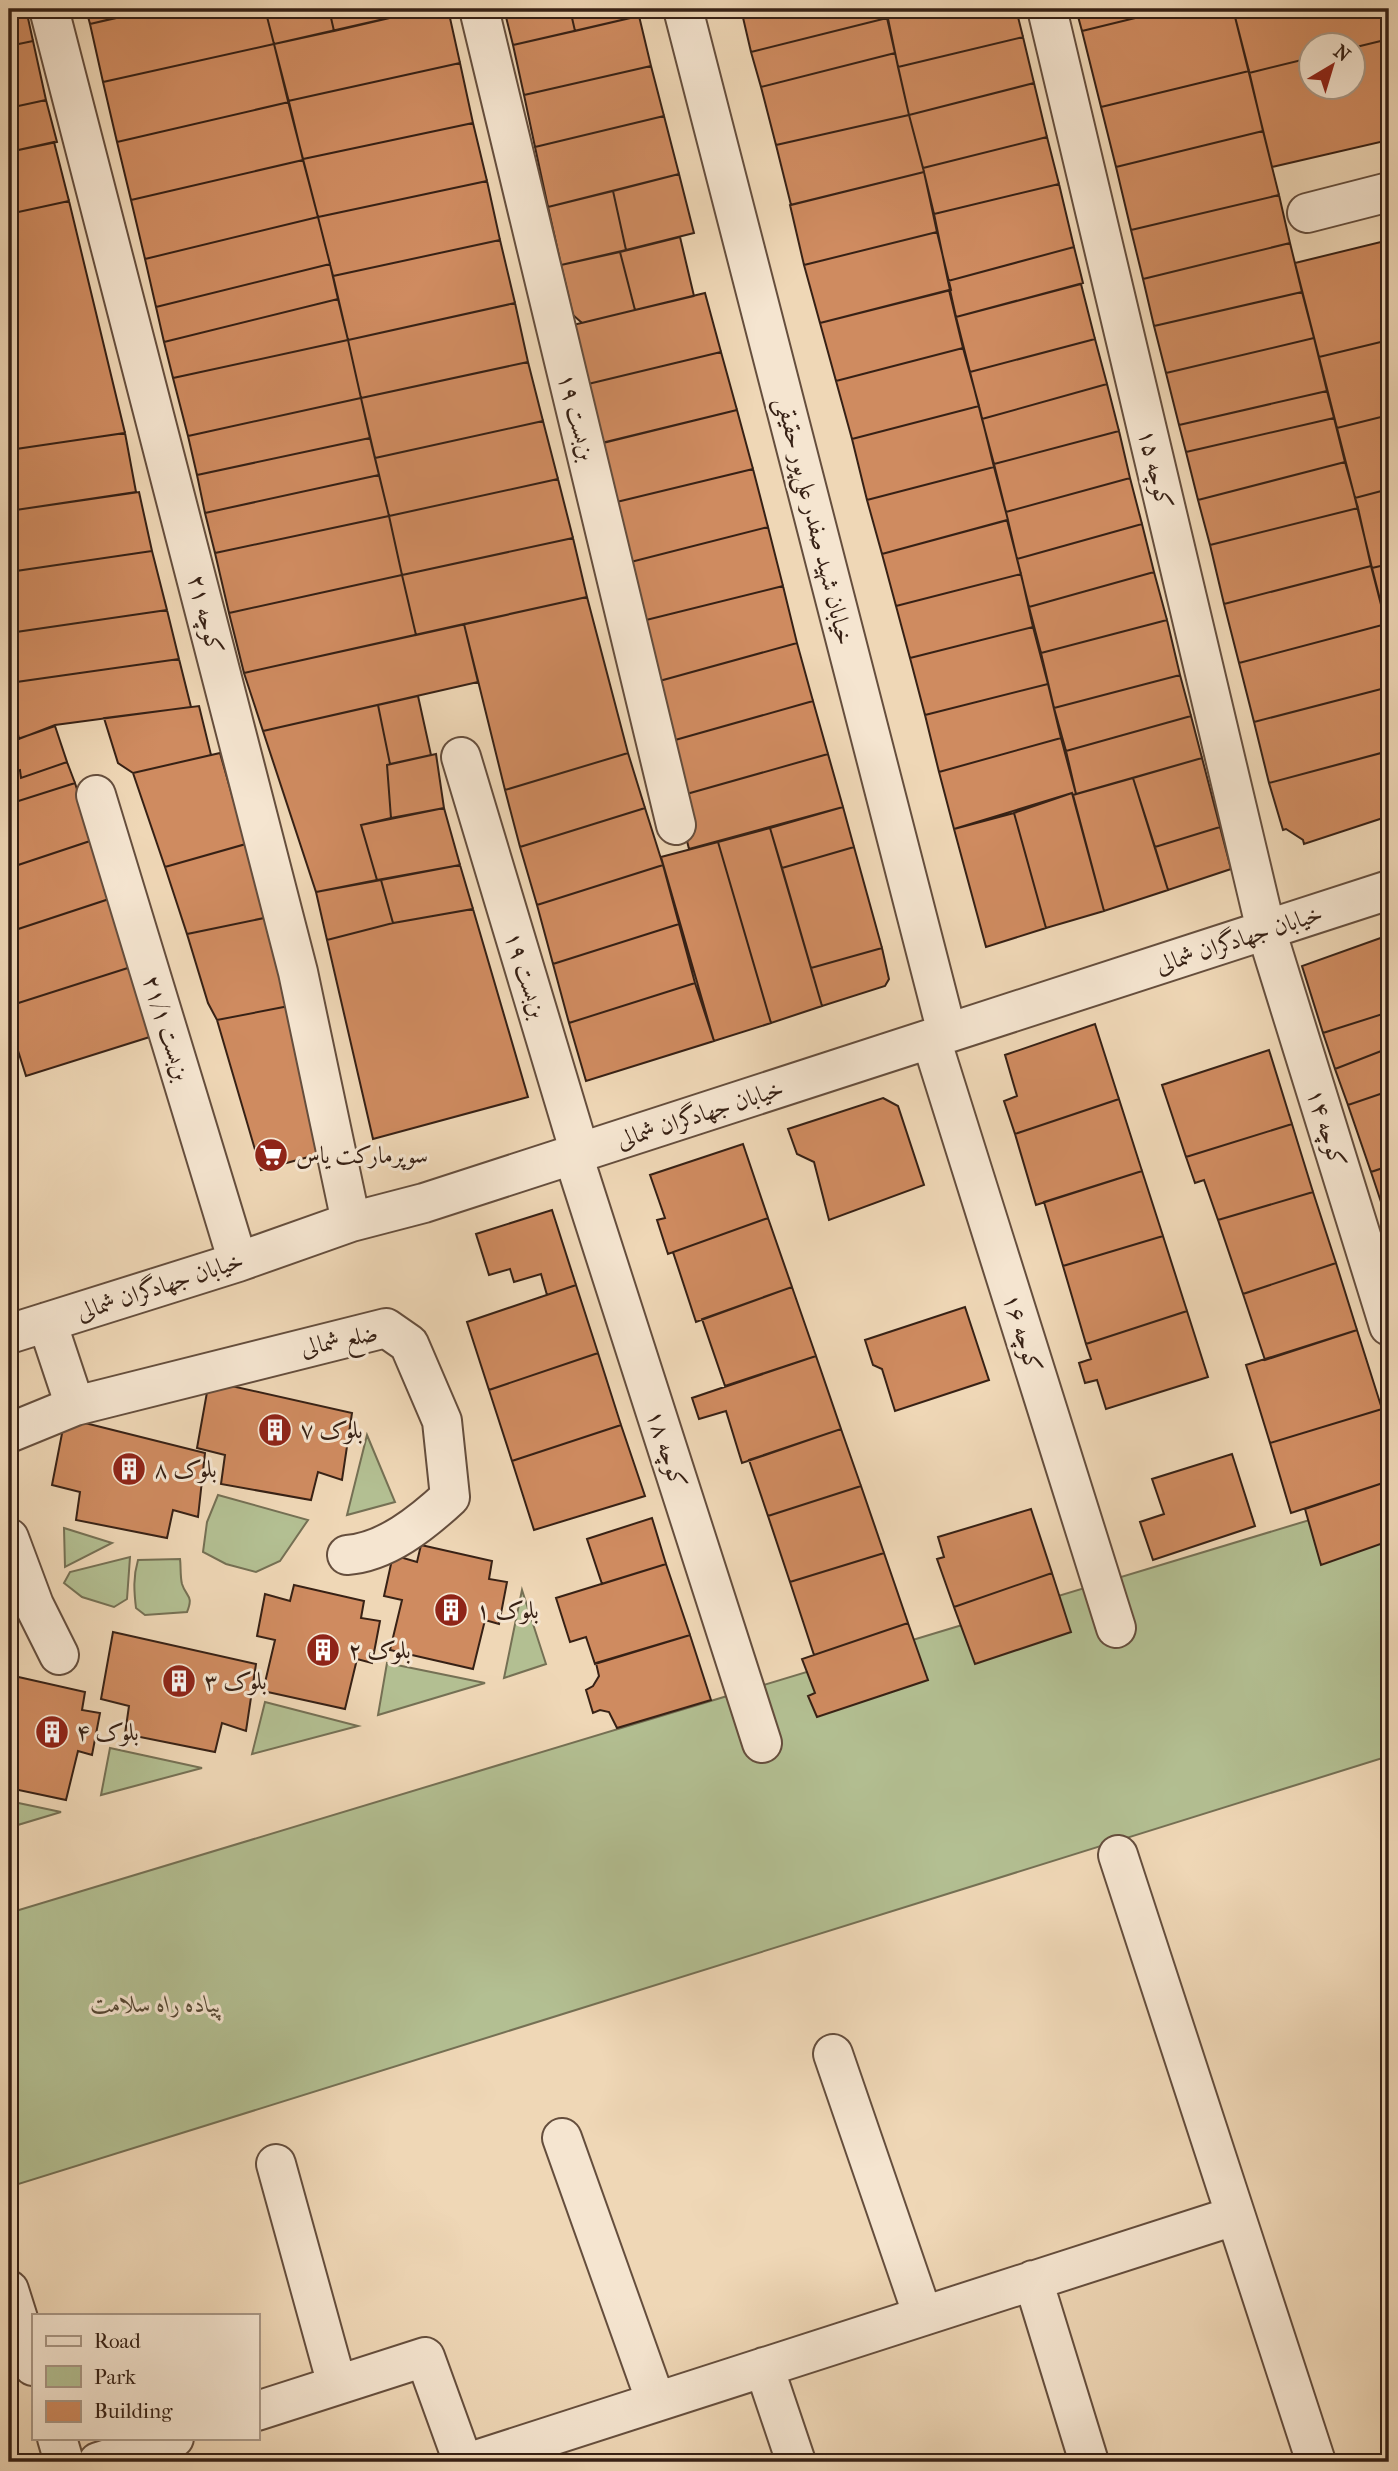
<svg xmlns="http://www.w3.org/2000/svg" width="1398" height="2471" viewBox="0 0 1398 2471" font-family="'IM FELL French Canon',Amiri,serif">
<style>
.green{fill:#b3bf92;stroke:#757054;stroke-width:2}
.building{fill:#cf8b60;stroke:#372115;stroke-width:2}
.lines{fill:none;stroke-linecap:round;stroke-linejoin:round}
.minor-casing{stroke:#654e3d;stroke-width:42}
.minor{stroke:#f5e5d0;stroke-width:38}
.labels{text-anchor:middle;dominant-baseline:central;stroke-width:6;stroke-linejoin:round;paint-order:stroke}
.street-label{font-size:24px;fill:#372115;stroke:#f5e5d0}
.poi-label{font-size:24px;fill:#372115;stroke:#f5e5d0;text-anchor:start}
.park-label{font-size:24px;font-style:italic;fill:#564834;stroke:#f5e5d0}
</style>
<rect width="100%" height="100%" fill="#efd7b6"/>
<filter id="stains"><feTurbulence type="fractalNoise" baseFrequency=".00286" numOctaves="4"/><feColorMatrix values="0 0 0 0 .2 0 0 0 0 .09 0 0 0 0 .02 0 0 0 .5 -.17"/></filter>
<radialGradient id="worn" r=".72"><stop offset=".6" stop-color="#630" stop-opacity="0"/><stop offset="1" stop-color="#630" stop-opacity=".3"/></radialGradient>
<path class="green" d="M367,1435L395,1502L347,1515Z
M218,1495L308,1520L280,1561L256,1572L226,1564L203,1552L207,1522Z
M1389,1496V1756L9,2187V1913Z
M64,1528L112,1543L65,1567Z
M130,1557L127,1599L114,1607L82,1597L64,1583L70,1572Z
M180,1559C181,1566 180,1576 182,1584C186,1597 194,1595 187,1612L145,1615L136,1608C134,1591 133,1577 138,1560Z
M522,1590L546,1664L504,1678Z
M387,1663L485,1683L378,1715Z
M265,1702L358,1726L252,1754Z
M110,1748L202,1768L101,1795Z
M9,1801L61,1812L11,1827L9,1825Z"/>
<path class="building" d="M9,9H26L33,41L9,46Z
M86,9H143L144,11L90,24Z
M156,9H265L274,44L103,82L90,24Z
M265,9H329L334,31L274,44Z
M329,9H428L334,31Z
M428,9H448L460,63L288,101L274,44Z
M504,9H570L575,31L513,45Z
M570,9H637L639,16L575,31Z
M741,9H886L887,18L751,52Z
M886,9H1016L1023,37L898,67Z
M1076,9H1172L1082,31Z
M1172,9H1233L1249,71L1101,107L1082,31Z
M1233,9H1385L1389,27V39L1352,48V46H1310V58L1249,73Z
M639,16L651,66L524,95L513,45Z
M887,18L895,53L761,87L751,52Z
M1023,37L1034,83L909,115L898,67Z
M1389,39V140L1272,167L1249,73L1310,58V88H1352V48Z
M33,41L46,100L9,108V46Z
M274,44L289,102L117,142L103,82Z
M895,53L909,115L776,145L761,87Z
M460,63L473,123L303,159L288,101Z
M651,66L664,116L535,147L524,95Z
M1249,71L1263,131L1116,167L1101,107Z
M1034,83L1047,137L923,168L909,115Z
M46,100L57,142L9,152V108Z
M289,102L303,160L131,200L117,142Z
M909,115L924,172L791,205L776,145Z
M664,116L679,174L548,207L535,147Z
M473,123L487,181L318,217L303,159Z
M1263,131L1279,195L1131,230L1116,167Z
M1047,137L1059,184L934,214L923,168Z
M54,142L69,201L9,214V152Z
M303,160L318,217L145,259L131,200Z
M924,172L937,232L804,265L790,205Z
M679,174L694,233L626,250L613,191Z
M487,181L500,240L333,276L318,217Z
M1059,184L1074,247L948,281L934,214Z
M613,191L626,250L561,265L548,207Z
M1279,195L1290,243L1143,279L1131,230Z
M69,201L125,433L9,450V214Z
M318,217L330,264L156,307L145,259Z
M937,232L951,290L820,323L804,265Z
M680,237L694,296L635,310L620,252Z
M500,240L515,303L348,340L333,276Z
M1389,240V340L1319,357L1295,263Z
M1290,243L1302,292L1154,326L1143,279Z
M1074,247L1083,283L956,317L948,281Z
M620,252L635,310L582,323L573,315L561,265Z
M330,264L338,299L164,342L156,307Z
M1081,284L1095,339L970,372L956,317Z
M949,290L963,348L836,381L820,323Z
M1302,292L1314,338L1166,373L1154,326Z
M705,293L721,352L588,384L573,325Z
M338,299L348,340L173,378L164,342Z
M515,303L528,362L361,398L348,340Z
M1314,338L1327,391L1179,425L1166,373Z
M1095,339L1107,384L982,419L970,372Z
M348,340L361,398L188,436L173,378Z
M1389,340V415L1337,428L1319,357Z
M963,348L979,406L852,439L836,381Z
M721,352L737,410L603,443L588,384Z
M528,362L543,421L375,458L361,398Z
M1107,384L1119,431L994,464L982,419Z
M1327,391L1334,418L1186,452L1179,425Z
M361,398L370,438L197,475L188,436Z
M979,406L994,467L867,500L852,439Z
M737,410L753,469L600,506L585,447Z
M1389,415V489L1355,498L1337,428Z
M1334,418L1345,462L1198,500L1186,452Z
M543,421L558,479L389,516L375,458Z
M1119,431L1130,478L1006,512L994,464Z
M125,433L136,492L9,511V450Z
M370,438L379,475L205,513L197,475Z
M1345,462L1358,508L1210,545L1198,500Z
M994,467L1008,520L882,554L867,500Z
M753,469L768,527L615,566L600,506Z
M379,475L389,516L215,553L205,513Z
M1130,478L1142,524L1017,559L1006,512Z
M558,479L573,538L402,575L389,516Z
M1389,489V564L1372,568L1355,498Z
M139,492L152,551L9,572V511Z
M1358,508L1371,566L1224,604L1210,545Z
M389,516L402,575L229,613L215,553Z
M1007,520L1021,574L896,606L882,554Z
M1142,524L1154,572L1029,607L1017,559Z
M768,527L783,586L630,624L615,566Z
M573,538L587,597L416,635L402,575Z
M152,551L167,610L9,633V572Z
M1389,564V635L1372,568Z
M1371,566L1386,624L1239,663L1224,604Z
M1154,572L1167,620L1041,653L1029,607Z
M1021,574L1033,627L910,658L896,606Z
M402,575L416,635L244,673L229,613Z
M783,586L797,643L645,685L630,624Z
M587,597L628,753L505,790L464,624Z
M167,610L179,659L9,683V633Z
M1167,620L1180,675L1054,708L1041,653Z
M464,624L478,682L263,731L244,673Z
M1386,624L1389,635V687L1254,722L1239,663Z
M1033,627L1048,684L925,715L910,658Z
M797,643L813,701L661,744L645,685Z
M179,659L191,707L55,725L19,739L9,693V683Z
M1180,675L1191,716L1066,751L1054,708Z
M1048,684L1061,738L939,772L925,715Z
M1389,687V751L1269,783L1254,722Z
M9,693L19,739L9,742Z
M418,696L431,755L390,764L378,705Z
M813,701L828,754L676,797L661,744Z
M378,705L390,764L387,765L391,818L361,825L377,880L316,892L263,731Z
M199,706L211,755L133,773L118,763L104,718Z
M1191,716L1202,758L1076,794L1066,751Z
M55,726L67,762L21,778L20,770L9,774V742Z
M1061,738L1076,794L1073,795L1072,793L954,829L939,772Z
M1388,751L1389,788L1383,789L1389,816L1304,844L1303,840L1286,829L1283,830L1269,783Z
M220,753L246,844L165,867L133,773Z
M628,753L645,808L520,847L505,790Z
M436,754L444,808L391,818L387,765Z
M828,754L843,807L689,849L676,797Z
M1202,758L1220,827L1155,847L1133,778Z
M67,762L75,783L9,804V774L20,770L21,778Z
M1133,778L1168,890L1104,911L1073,795Z
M75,783L93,840L9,868V804Z
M1389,788V811L1383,789Z
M1072,793L1104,911L1046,928L1014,813Z
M843,807L854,847L782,868L770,828Z
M444,808L460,865L377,880L361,825Z
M645,808L663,865L537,905L520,847Z
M1014,813L1046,928L986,947L954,829Z
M1220,827L1231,869L1168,890L1155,847Z
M770,828L822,1006L771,1023L718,842Z
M93,840L112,898L9,932V868Z
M718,842L771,1023L714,1041L661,857Z
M249,843L269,917L187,934L165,867Z
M854,847L882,948L811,968L782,868Z
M460,865L473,909L393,923L381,880Z
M663,865L679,924L553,964L537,905Z
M381,880L393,923L327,940L316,892Z
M112,898L134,966L9,1006V932Z
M473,909L528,1097L373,1139L327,940L393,923Z
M269,917L289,1006L217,1020L208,1003L187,934Z
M679,924L695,983L569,1023L553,964Z
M1389,935V1012L1323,1033L1302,966Z
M882,948L889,979L885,986L822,1006L811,968Z
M134,966L156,1035L26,1076L9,1022V1006Z
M695,983L714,1041L586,1081L569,1023Z
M289,1006L323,1153L261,1170L217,1020Z
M1389,1012V1048L1335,1069L1323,1033Z
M1095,1024L1119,1099L1015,1134L1004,1101L1017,1096L1005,1055Z
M1389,1048V1091L1348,1105L1335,1069Z
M1269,1050L1292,1124L1186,1157L1162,1085Z
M1389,1091V1166L1371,1172L1348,1105Z
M883,1098L898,1106L924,1185L829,1220L814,1162L797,1154L788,1129Z
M1119,1099L1142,1171L1036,1205L1015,1134Z
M1292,1124L1313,1192L1218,1220L1204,1180L1195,1183L1186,1157Z
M743,1144L768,1218L668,1254L657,1220L665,1218L650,1175Z
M1389,1166V1226L1371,1172Z
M1142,1171L1163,1236L1063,1266L1044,1202Z
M1313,1192L1336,1263L1243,1294L1218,1220Z
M552,1210L576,1285L547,1295L541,1274L514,1282L510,1269L489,1275L476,1234Z
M768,1218L792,1287L696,1322L673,1252Z
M1163,1236L1187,1311L1086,1344L1063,1266Z
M1336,1263L1357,1330L1265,1360L1243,1294Z
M576,1285L598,1353L489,1390L467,1322Z
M792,1287L816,1356L725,1386L702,1319Z
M965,1307L989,1380L895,1411L882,1369L873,1365L865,1340Z
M1187,1311L1208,1377L1106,1409L1097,1380L1085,1383L1079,1363L1091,1359L1086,1344Z
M1357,1330L1382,1409L1270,1443L1246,1365Z
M598,1353L621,1425L512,1461L489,1390Z
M816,1356L841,1429L742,1463L726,1411L699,1419L692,1398Z
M209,1381L352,1413L342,1480L318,1472L311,1500L221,1484L225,1455L197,1448Z
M1382,1409L1389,1432V1481L1291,1513L1270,1443Z
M65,1418L205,1453L198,1517L173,1510L167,1538L76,1520L80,1492L52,1485Z
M621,1425L645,1496L534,1530L512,1461Z
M841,1429L861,1486L768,1516L749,1460Z
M1232,1454L1255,1526L1153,1560L1140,1522L1164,1514L1152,1479Z
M1389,1481V1541L1321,1565L1305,1509Z
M861,1486L884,1553L790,1582L768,1516Z
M1031,1509L1052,1573L954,1607L937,1559L944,1557L938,1537Z
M652,1518L666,1564L602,1584L587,1539Z
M421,1545L492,1561L489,1579L507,1582L499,1624L485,1620L473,1669L390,1650L402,1600L384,1596L393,1555L417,1562Z
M884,1553L908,1623L814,1655L790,1582Z
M666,1564L690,1635L595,1664L586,1637L570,1642L556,1598Z
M1052,1573L1071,1632L975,1664L954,1607Z
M294,1585L364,1601L361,1618L380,1621L372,1663L357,1659L345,1709L263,1691L275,1640L257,1636L265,1594L290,1601Z
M908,1623L928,1680L817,1717L808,1696L815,1693L802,1659Z
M113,1632L256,1664L246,1731L222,1723L215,1752L125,1734L129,1706L101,1699Z
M690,1635L711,1700L617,1728L609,1712L600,1710L593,1713L586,1690L593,1686L599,1676L596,1663Z
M14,1676L85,1692L82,1710L100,1713L92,1755L78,1751L66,1800L9,1788V1692Z"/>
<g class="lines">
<g class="minor-casing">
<path id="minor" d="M49,9L298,972L351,1222
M479,9L676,825
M683,9L947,1033
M1047,9L1266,930L1389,1326
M1307,213L1389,192
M461,757L580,1153
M96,795L238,1262
M931,1039L1116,1628
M573,1155L762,1743
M9,1334L238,1262L351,1222L424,1203L1389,890
M75,1406L386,1328L409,1344L442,1421L450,1497C422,1523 386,1552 347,1555
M9,1433L75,1406L47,1322
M9,1538L34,1605L59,1655
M1118,1855L1316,2462
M833,2054L923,2316
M562,2138L656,2402
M276,2164L337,2385
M1033,2280L1089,2462
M9,2290L33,2366
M764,2367L796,2462
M257,2411L425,2357L463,2462
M57,2438L64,2462
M98,2462L174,2438
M470,2462L1234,2216"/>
</g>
<use href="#minor" class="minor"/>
</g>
<defs>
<g id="supermarket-disc" transform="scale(1.75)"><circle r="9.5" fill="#8f2418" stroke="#f5e5d0"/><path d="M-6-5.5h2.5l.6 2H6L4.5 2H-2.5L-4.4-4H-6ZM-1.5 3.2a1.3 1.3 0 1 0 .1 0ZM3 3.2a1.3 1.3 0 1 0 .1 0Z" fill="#fff"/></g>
<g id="building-disc" transform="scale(1.75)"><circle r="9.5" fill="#8f2418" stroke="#f5e5d0"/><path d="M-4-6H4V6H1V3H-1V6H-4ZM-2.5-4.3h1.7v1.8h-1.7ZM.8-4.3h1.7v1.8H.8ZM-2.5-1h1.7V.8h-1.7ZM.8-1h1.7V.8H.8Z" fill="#fff"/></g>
</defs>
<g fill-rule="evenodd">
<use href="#supermarket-disc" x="271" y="1155"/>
<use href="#building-disc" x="275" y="1430"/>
<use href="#building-disc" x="129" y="1469"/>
<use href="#building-disc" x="451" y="1610"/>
<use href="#building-disc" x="323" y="1650"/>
<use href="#building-disc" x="179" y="1681"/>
<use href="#building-disc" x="52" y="1732"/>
</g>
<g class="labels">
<g class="street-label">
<text transform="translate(577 417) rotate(76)">بن‌بست ۱۹</text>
<text transform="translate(1156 469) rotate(77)">کوچه ۱۵</text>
<text transform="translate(815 521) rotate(76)">خیابان شهید صفدر علی‌پور حقیقی</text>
<text transform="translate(206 614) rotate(76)">کوچه ۲۱</text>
<text transform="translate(1239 939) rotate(-18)">خیابان جهادگران شمالی</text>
<text transform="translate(526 975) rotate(73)">بن‌بست ۱۹</text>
<text transform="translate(167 1028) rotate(73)">بن‌بست ۲۱/۱</text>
<text transform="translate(700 1114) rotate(-18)">خیابان جهادگران شمالی</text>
<text transform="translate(1327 1128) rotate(73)">کوچه ۱۴</text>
<text transform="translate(160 1286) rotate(-18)">خیابان جهادگران شمالی</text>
<text transform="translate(1023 1333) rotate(73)">کوچه ۱۶</text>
<text transform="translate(339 1340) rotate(-12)">ضلع شمالی</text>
<text transform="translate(667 1449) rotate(72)">کوچه ۱۸</text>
</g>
<g class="poi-label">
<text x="296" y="1155">سوپرمارکت یاس</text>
<text x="300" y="1430">بلوک ۷</text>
<text x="154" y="1469">بلوک ۸</text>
<text x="476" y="1610">بلوک ۱</text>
<text x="348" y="1650">بلوک ۲</text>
<text x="204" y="1681">بلوک ۳</text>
<text x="76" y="1732">بلوک ۴</text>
</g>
<g class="park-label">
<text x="156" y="2004">پیاده راه سلامت</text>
</g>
</g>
<rect width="1398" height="2471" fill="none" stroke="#efd7b6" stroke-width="35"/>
<rect x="10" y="10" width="1377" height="2450" fill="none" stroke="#372115" stroke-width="3.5"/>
<rect x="18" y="18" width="1363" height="2436" fill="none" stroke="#372115" stroke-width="2"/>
<rect x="32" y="2314" width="228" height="126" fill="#f5e5d0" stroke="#a99785" stroke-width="2"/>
<rect x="46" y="2336" width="35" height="10" fill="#f5e5d0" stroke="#a99785" stroke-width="2"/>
<text x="94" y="2348" font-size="21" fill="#372115">Road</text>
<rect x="46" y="2366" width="35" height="21" fill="#b3bf92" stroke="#a99785" stroke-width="2"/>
<text x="94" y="2384" font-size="21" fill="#372115">Park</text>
<rect x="46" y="2401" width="35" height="21" fill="#cf8b60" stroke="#a99785" stroke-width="2"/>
<text x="94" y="2418" font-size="21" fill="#372115">Building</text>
<g transform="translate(1332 66) rotate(38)"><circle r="33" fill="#f5e5d0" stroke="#a99785" stroke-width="2"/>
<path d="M0-5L12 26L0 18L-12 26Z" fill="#8f2418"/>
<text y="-10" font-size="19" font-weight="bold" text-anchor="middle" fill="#372115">N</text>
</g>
<rect width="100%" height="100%" filter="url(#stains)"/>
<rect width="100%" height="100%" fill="url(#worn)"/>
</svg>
